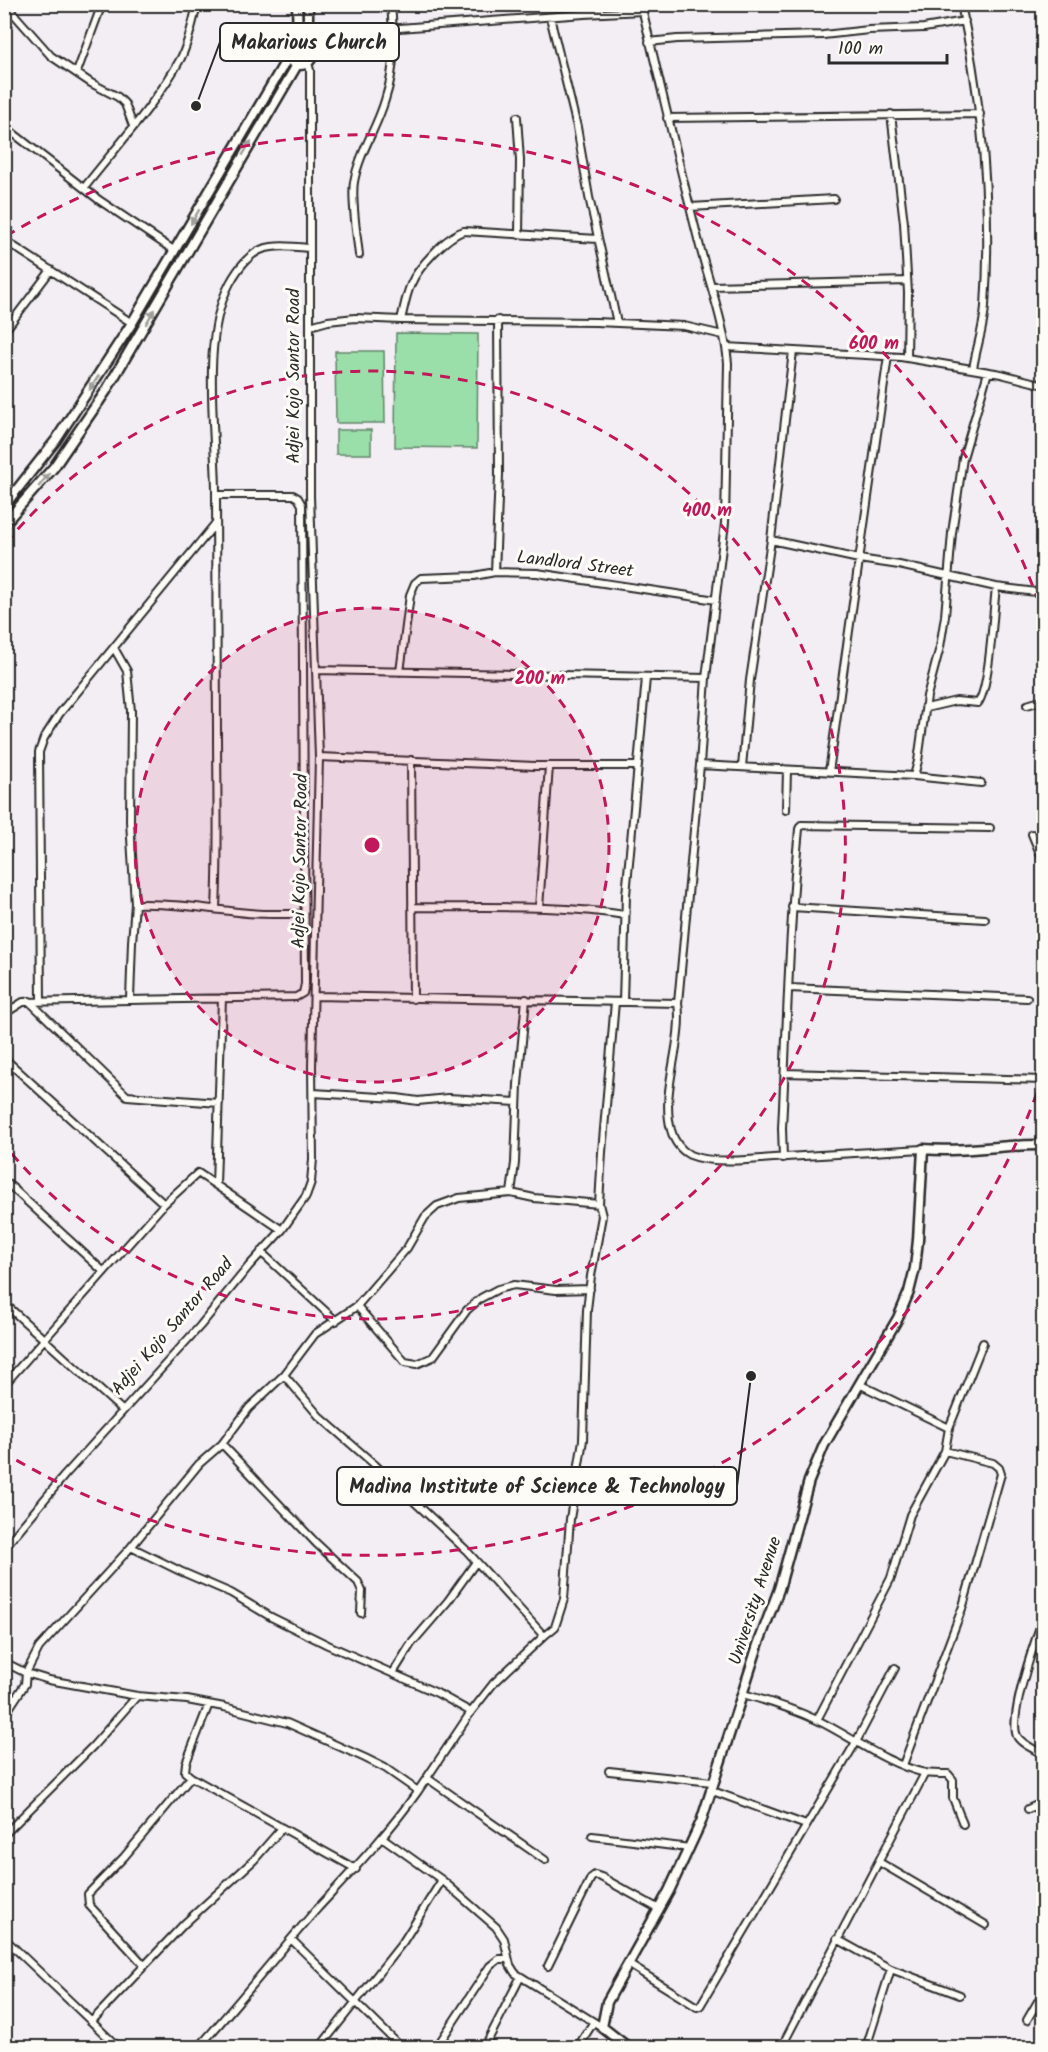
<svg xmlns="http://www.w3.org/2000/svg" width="1048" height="2052" viewBox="0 0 1048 2052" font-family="Kalam,sans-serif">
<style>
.green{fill:#9adea9;stroke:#62846a;stroke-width:1.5}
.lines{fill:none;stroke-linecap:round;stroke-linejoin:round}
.minor-casing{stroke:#2b2b2b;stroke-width:10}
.tertiary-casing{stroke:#2b2b2b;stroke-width:13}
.minor{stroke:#fdfcf7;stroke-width:6}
.tertiary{stroke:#fdfcf7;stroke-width:8}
.oneway{fill:#9e9e9b}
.ring{fill:none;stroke:#c2185b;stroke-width:3;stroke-dasharray:10 8}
.labels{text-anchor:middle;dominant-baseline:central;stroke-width:6;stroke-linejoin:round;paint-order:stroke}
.street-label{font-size:18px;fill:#2b2b2b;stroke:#fdfcf7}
.centre{fill:#c2185b;stroke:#fdfcf7;stroke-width:3}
.ring-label{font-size:18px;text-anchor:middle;font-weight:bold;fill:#c2185b;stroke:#fdfcf7;stroke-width:6;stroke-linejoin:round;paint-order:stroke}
.leader{fill:none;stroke:#2b2b2b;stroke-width:2}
.callout-dot{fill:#2b2b2b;stroke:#fdfcf7;stroke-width:2}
.callout{fill:#fdfcf7;stroke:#2b2b2b;stroke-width:2}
.callout-label{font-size:20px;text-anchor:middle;font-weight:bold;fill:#2b2b2b}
</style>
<rect width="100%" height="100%" fill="#f3eef4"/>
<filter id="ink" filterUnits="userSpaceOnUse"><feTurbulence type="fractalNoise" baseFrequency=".0167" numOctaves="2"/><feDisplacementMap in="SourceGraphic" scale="12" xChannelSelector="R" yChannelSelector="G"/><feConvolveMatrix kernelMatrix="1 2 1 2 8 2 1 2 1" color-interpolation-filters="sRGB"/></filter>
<g filter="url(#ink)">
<path class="green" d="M396,333L478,334L477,448L395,447Z
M335,351H384L385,423H336Z
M336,430H371V454H336Z"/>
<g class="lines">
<g class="minor-casing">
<path id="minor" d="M5,4L51,56L91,83L118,97L125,104L133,126
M641,4C660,83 678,161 698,239C708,280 724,321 728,363L725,523L706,678L700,765L678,1003C684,1044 660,1090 671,1130C674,1141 680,1150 690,1155C714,1165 759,1159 786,1157C831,1154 877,1152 923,1149
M961,4C982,104 992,205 985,306C984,328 976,348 973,369
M550,17L577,127L589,197L617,323
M308,35L584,14L642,11
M649,42L677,39L823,35L869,30L924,28L965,21
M77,72L102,4
M891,114L904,223L908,293L907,358
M517,117L520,160L519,235
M667,118L980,114
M4,126L99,200L175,251
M84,188C116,147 156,104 181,58C189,41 193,22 197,4
M690,207L834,199
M4,240L132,323
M359,255C357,236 351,199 354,182C359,153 377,128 385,100C396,67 394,39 391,4
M712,286L907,281
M401,320C404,308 406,295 411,284C418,267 447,236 464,231L598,239
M310,326L328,321L355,318L401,320L596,322L684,326L723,335
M4,332L51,270
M726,347L901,357L1001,374L1044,385
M771,540L859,559L899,565L996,587L1044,593
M495,572L499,475L498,320
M114,648L127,671L131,711L130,821L135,904L132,942L130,999
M316,670L706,678
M400,672L410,595L415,583L421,578L474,576L495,572L537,573L716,600
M1027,705L1044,700
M926,708L956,701L978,703C990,687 993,611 996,587
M319,757L535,766H637
M411,760L413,999
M700,765L914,776L981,783
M742,767L750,680L771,540L793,351
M829,772L888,356
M914,776L918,761L927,696L940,647L945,616L952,533L963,458L988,372
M786,810L787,770
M1032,834L1044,863
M135,904C170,903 204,908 238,912C260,915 282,914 304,914
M412,907C483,908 555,904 625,915
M792,907L985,919
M216,908C219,849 217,790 217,731C216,652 216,573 216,494C216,432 200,339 230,283C252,243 269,244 309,248
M539,908L549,766
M789,988L1027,998
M315,996L678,1003
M29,1001L127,1096L219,1103
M41,1001L39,752L44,738L60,713L215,524
M623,1002L626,895L646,678
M4,1014L23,1002L296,997L303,993L305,984L302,505L298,498L293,495H216
M4,1058L164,1204
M785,1073L1044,1080
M313,1093L397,1098L418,1101L448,1098L517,1102
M783,1158L782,1128C787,1028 789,928 799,829L801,825L990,828
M4,1180L104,1272
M216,1185L222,998
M511,1193L534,1198L599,1204
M261,1252L336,1321
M4,1303L122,1410
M357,1306L405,1362L417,1364L433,1357L467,1310L481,1298L498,1289L514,1285L556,1290L590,1289
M859,1384L949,1428
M4,1385L164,1204L198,1173L282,1230
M222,1444L316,1543L358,1582L362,1591L361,1613
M131,1547L180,1571L231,1593L271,1617L328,1645L437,1693L471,1712
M4,1548L64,1476L200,1326L249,1266L282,1230L306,1196L311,1182L313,1159L312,1066L319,757L310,496V70L308,63
M1044,1615C1036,1638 1008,1717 1017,1736C1021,1744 1036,1750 1044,1755
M544,1636L555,1627L564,1599L570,1519L583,1440L587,1310L591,1276L602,1216L599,1204L602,1152L615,1002
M4,1662L26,1673L49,1680L137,1696L187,1700L224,1707L287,1723L365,1758L385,1768L418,1791L471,1712L493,1684L544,1636L466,1550L374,1464L319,1416L284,1375
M393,1673L411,1644L448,1601L476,1562
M743,1694C768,1701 793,1709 817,1720C852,1737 886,1764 925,1773C932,1774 941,1774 948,1774L953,1780V1798L963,1824
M209,1704L186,1763L185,1772L191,1777L356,1869
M4,1716L25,1684L26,1673L39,1648L131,1547L199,1464L222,1444L249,1408L284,1375L315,1334L357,1306L407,1248L425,1217L437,1206L459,1198L511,1193L515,1163L518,1084L526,999
M817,1720L891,1578L910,1515L945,1451L949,1428L983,1343
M903,1765L963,1606L1001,1474L999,1468L993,1463L945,1451
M609,1771L712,1782
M427,1778L545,1860
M710,1790L806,1825
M1028,1809L1039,1804L1044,1798
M4,1835L93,1746L137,1696
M592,1836L690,1848
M383,1838L442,1880L496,1927L504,1939L510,1965L515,1973L602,2027
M879,1862L986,1925
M4,1938L119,2048
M837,1939L891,1969L960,1995
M292,1940L402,2048
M628,1964L697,2007L700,2006L856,1742L895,1668
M144,1965L89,1905L88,1894L124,1857L191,1777
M548,1966L591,1878L595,1875L601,1877L659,1909
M1027,2020L1044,1991
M92,2021L184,1924L254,1860L282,1828
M198,2048C239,2003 277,1954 317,1909C353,1870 387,1835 418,1791
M319,2048L403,1942L442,1880
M436,2048L490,1966L499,1959H508
M484,2048L520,1978
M577,2048L593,2023
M781,2048L925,1773
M866,2048L891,1969"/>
</g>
<g class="tertiary-casing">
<path id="tertiary" d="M297,4L298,40
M308,4V43
M287 52a13 13 0 1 1 26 0a13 13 0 1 1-26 0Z
M4,506L56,440L132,323L288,57
M4,524L54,467L106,391L297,65
M629,2048L602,2027L607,2002L669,1891L701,1822L758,1645L779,1589L809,1481L824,1445L898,1318L909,1292L915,1268L918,1240L923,1149C964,1153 1003,1144 1044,1145"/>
</g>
<use href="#minor" class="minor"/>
<use href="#tertiary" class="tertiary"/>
</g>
<defs><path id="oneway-solid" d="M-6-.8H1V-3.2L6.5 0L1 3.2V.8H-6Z" transform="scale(1.5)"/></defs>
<g class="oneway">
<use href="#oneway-solid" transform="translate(247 148) rotate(-59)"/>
<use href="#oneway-solid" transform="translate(195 217) rotate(120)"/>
<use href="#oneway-solid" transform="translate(150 317) rotate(-60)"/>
<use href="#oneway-solid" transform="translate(94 383) rotate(123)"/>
<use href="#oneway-solid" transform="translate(44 480) rotate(-51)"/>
</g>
</g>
<circle cx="372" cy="845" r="237" fill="#c2185b" fill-opacity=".12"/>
<g class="ring">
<circle cx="372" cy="845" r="237"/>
<path d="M6 543A474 474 0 1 1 6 1147"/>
<path d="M1043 1076A710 710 0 0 1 6 1454M6 236A710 710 0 0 1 1043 614"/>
</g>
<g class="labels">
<g class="street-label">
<text transform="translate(294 376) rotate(-90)">Adjei Kojo Santor Road</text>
<text transform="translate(575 565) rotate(7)">Landlord Street</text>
<text transform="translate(301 861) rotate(-89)">Adjei Kojo Santor Road</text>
<text transform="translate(173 1327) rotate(-49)">Adjei Kojo Santor Road</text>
<text transform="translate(756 1601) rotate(-72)">University Avenue</text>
</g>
</g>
<circle cx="372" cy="845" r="9" class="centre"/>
<g class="ring-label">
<text x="874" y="349">600 m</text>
<text x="707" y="516">400 m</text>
<text x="540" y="684">200 m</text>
</g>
<path class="leader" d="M196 106L220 42M751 1376L737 1486"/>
<g class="callout-dot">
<circle cx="196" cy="106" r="6"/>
<circle cx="751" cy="1376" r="6"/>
</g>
<g class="callout">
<rect x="220" y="23" width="179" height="38" rx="6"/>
<rect x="337" y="1467" width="400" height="38" rx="6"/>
</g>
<g class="callout-label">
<text x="309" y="49">Makarious Church</text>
<text x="537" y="1493">Madina Institute of Science &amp; Technology</text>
</g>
<rect width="1048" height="2052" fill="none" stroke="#fdfcf7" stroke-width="24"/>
<rect x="12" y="12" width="1024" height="2028" fill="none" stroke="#2b2b2b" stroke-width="2" filter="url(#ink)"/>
<path d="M829 54v9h118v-9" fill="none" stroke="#2b2b2b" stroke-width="3"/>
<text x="838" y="54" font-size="18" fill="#2b2b2b" stroke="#fdfcf7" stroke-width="4.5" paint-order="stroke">100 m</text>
</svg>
